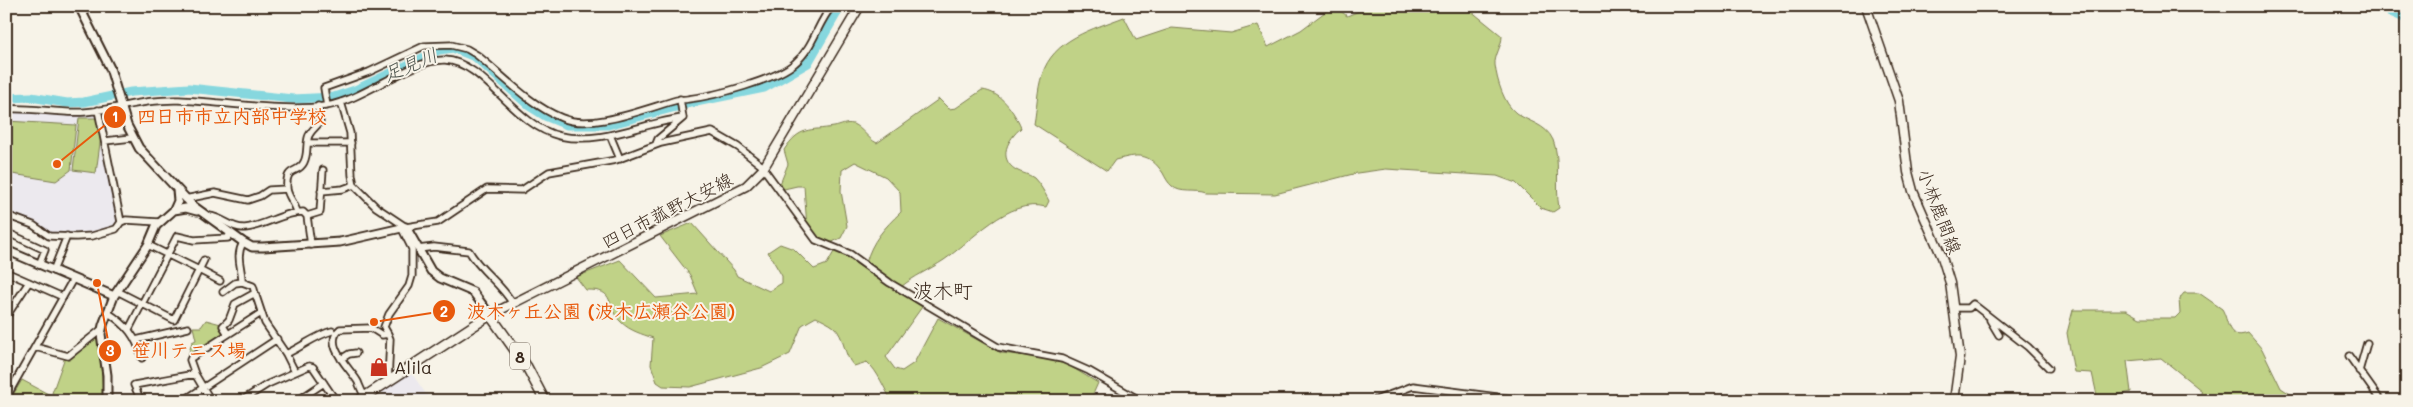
<svg xmlns="http://www.w3.org/2000/svg" width="2413" height="407" viewBox="0 0 2413 407" font-family="Mali,'Klee One',sans-serif">
<style>
.built{fill:#ece9ee}
.green{fill:#c0d287;stroke:#7e7e52}
.lines{fill:none;stroke-linecap:round;stroke-linejoin:round}
.river{stroke:#86d7de;stroke-width:9}
.minor-casing{stroke:#3b2a1e;stroke-width:9}
.tertiary-casing{stroke:#3b2a1e;stroke-width:11}
.secondary-casing{stroke:#3b2a1e;stroke-width:11}
.primary-casing{stroke:#3b2a1e;stroke-width:12}
.minor{stroke:#f7f3e8;stroke-width:5.5}
.tertiary{stroke:#f7f3e8;stroke-width:7}
.secondary{stroke:#f7f3e8;stroke-width:8}
.primary{stroke:#f7f3e8;stroke-width:9}
.labels{text-anchor:middle;dominant-baseline:central;stroke-width:4;stroke-linejoin:round;paint-order:stroke}
.shield{fill:#f7f3e8;stroke:#73665b;stroke-width:1}
.shield-label{font-size:16px;font-weight:bold;fill:#3b2a1e}
.street-label{font-size:18px;fill:#3b2a1e;stroke:#f7f3e8}
.poi-label{font-size:18px;fill:#3b2a1e;stroke:#f7f3e8;text-anchor:start}
.water-label{font-size:19px;font-style:italic;fill:#4e554e;stroke:#f7f3e8}
.quarter-label{font-size:20px;fill:#3b2a1e;stroke:#f7f3e8}
.leader{fill:none;stroke:#e8590c;stroke-width:2}
.callout-dot{fill:#e8590c;stroke:#f7f3e8;stroke-width:2}
.mark-label{font-size:15px;text-anchor:middle;font-weight:bold;fill:#fff}
.callout-label{font-size:19px;text-anchor:middle;font-weight:bold;fill:#e8590c;stroke:#f7f3e8;stroke-width:4;stroke-linejoin:round;paint-order:stroke}
</style>
<rect width="100%" height="100%" fill="#f7f3e8"/>
<filter id="ink" filterUnits="userSpaceOnUse"><feTurbulence type="fractalNoise" baseFrequency=".02" numOctaves="2"/><feDisplacementMap in="SourceGraphic" scale="10" xChannelSelector="R" yChannelSelector="G"/><feConvolveMatrix kernelMatrix="1 2 1 2 8 2 1 2 1" color-interpolation-filters="sRGB"/></filter>
<g filter="url(#ink)">
<path class="built" d="M6,110L96,113L117,221L115,227L92,234H51L6,213Z
M410,371L431,401H388L380,390Z"/>
<path class="green" d="M1371,6H1465L1502,36C1502,46 1494,56 1495,65C1497,81 1504,104 1516,113C1528,122 1546,124 1553,140C1561,161 1555,186 1559,208L1553,212L1541,208L1516,183L1497,176L1386,169L1357,173L1275,194L1206,193C1196,189 1180,194 1172,186C1168,183 1165,177 1163,173C1148,152 1139,154 1115,160L1107,171L1034,124C1037,108 1037,90 1042,75C1053,39 1093,29 1124,17L1136,40L1172,28L1231,33L1258,25L1268,47L1301,30L1329,9L1337,8L1347,16Z
M982,90C1001,92 1014,111 1021,128C1008,139 997,158 1016,170C1021,173 1029,174 1034,178C1040,184 1045,193 1049,201L1046,207C1008,197 972,241 944,260C929,270 914,276 901,287L866,263C872,241 884,228 901,212L900,192L886,177L855,162L842,170L841,191L847,226L841,238L828,244L807,228L804,186H797L784,189L780,184L788,164L784,150C800,126 809,131 834,127C841,126 846,122 853,124C862,128 868,139 877,143L939,99L949,109L956,108Z
M79,118H98L101,136L96,173L73,170Z
M6,121L76,125L71,170L56,181L6,173Z
M692,223L734,270L737,276L769,291L782,283V276L768,252L780,244L794,249L814,269L827,264L835,250L922,307L886,357L895,369L902,371L914,363L938,318L1001,353L1044,358L1068,365L1098,383L1090,401H892C884,389 878,371 867,362L854,366C843,355 845,337 834,327C829,323 822,320 816,317L802,325L790,354L761,368L690,387L663,386L657,382L651,365L653,338C642,334 630,331 621,322C604,306 618,289 586,290L576,277L620,260L656,298L698,294L690,275L660,236Z
M2184,293H2199L2222,309C2229,320 2226,341 2248,333L2262,349L2281,388L2301,401H2197L2202,391L2161,358L2127,361L2131,392L2098,400L2092,373L2074,372L2067,333L2073,310H2126L2140,318H2175L2180,313L2179,299Z
M206,320L221,324L224,334L188,356L192,342L196,340L193,327H201Z
M98,334L104,401H52L54,395L52,393L65,357L72,356Z
M22,380L50,395L48,401H18L11,398Z"/>
<g class="lines">
<path class="river" d="M2377,6L2407,19
M6,98L31,97L67,103L84,102L131,92L189,88L293,99L334,97L355,90L439,50L453,48L475,57L529,106L545,116L567,125H608L691,103L764,88L808,63L841,6"/>
<g class="minor-casing">
<path id="minor" d="M680,99L683,118
M341,102L350,133L352,175L354,185L376,207L406,227L438,222L487,189L522,190L549,172L616,160L661,143L712,132L738,147L761,165L816,240L850,254L890,283L998,347L1062,359L1089,371L1141,401
M327,106L324,88L369,72L424,46L451,45L467,49L477,55C503,76 531,106 562,118C592,131 647,108 677,100C681,99 684,100 688,99C714,96 776,80 795,63C813,48 817,24 832,6
M6,109C33,107 59,114 85,112C119,109 144,99 179,100C225,102 281,112 326,106C364,100 411,59 445,60C485,62 514,126 560,136C602,145 642,123 683,118
M98,110L121,222
M610,135L620,159
M105,141L132,138
M308,143H351
M656,144L658,139L683,118
M287,189C288,197 295,203 297,212
M321,191L343,189L354,185
M185,199L215,193L248,200L260,196L269,190L287,189C285,165 298,175 304,162C308,154 306,146 308,138C309,132 316,127 320,122L318,106
M6,215L33,225L49,236L76,237L92,236L116,229L121,222L126,220L159,222
M209,216C223,217 231,229 245,228C265,226 283,212 303,212L307,216L311,245
M307,216L320,212L323,170
M6,232L45,250L39,265
M243,242C235,258 242,266 242,282L253,286L255,293
M418,249L434,247L469,251C481,272 501,283 513,304
M204,260L199,270L220,281
M53,271L67,236
M6,272L63,297
M117,291L174,320L199,270L148,245
M223,292L235,283L242,282
M1953,308H1969L1973,304L2028,347L2049,368
M107,312C127,325 136,336 142,358
M6,317L29,282
M1990,320L1999,335
M129,329L177,236L194,240L228,238L230,232
M228,334L223,326L229,320L235,304L255,293L265,323L286,354L295,372
M388,334L384,327L389,314L409,286L412,276V249L401,227
M136,340L188,328
M35,347L68,356L102,329
M286,354C302,347 316,335 332,331
M2349,356L2381,401
M341,359L349,354L356,353
M2359,371L2367,343
M365,396C361,391 360,387 358,382C350,368 322,344 340,329L371,328L382,335L388,334L390,339L388,381
M6,398L73,279
M141,401L134,385L195,374
M183,401L277,339
M211,401L195,374L190,360L191,358L261,313
M241,401L268,384L309,366L313,367L336,401
M297,401L324,383
M1373,401L1413,386L1528,401"/>
</g>
<g class="tertiary-casing">
<path id="tertiary" d="M79,6L110,68L127,125L139,148L192,205L243,242L252,247H263L340,242L406,227L431,271L440,278L473,292L490,315
M174,210L186,208L197,211
M6,250L114,296
M107,401V375L101,334L103,325L114,296L148,245L156,226L174,210L178,201L177,190"/>
</g>
<g class="secondary-casing">
<path id="secondary" d="M1866,6L1899,101L1908,172L1913,191L1942,257L1950,283L1960,357L1954,401
M490,315L746,186L763,169L860,6"/>
</g>
<g class="primary-casing">
<path id="primary" d="M358,401L490,315L527,367L545,401"/>
</g>
<use href="#minor" class="minor"/>
<use href="#tertiary" class="tertiary"/>
<use href="#secondary" class="secondary"/>
<use href="#primary" class="primary"/>
</g>
</g>
<defs>
<g id="shop-bare" transform="scale(1.5)"><path d="M-5-2.5h2.3a2.7 3.5 0 0 1 5.4 0H5L5.5 6h-11ZM-1.5-2.5h3a1.5 2.3 0 0 0-3 0Z" fill="#c8321e" stroke="#f7f3e8" stroke-width="2.5" paint-order="stroke"/></g>
</defs>
<g fill-rule="evenodd">
<use href="#shop-bare" x="379" y="367"/>
</g>
<g class="labels">
<rect class="shield" x="510" y="342.5" width="20" height="27" rx="4"/>
<g class="shield-label">
<text x="520" y="356">8</text>
</g>
<g class="street-label">
<text transform="translate(667 210) rotate(-27)">四日市菰野大安線</text>
<text transform="translate(1940 211) rotate(69)">小林鹿間線</text>
</g>
<g class="poi-label">
<text x="394" y="367">Alila</text>
</g>
<g class="water-label">
<text transform="translate(410 64) rotate(-23)">足見川</text>
</g>
<g class="quarter-label">
<text x="943" y="290">波木町</text>
</g>
</g>
<path class="leader" d="M57 164L115 117M374 322L444 311M97 283L110 351"/>
<g class="callout-dot">
<circle cx="57" cy="164" r="5"/>
<circle cx="374" cy="322" r="5"/>
<circle cx="97" cy="283" r="5"/>
<circle cx="115" cy="117" r="12"/>
<circle cx="444" cy="311" r="12"/>
<circle cx="110" cy="351" r="12"/>
</g>
<g class="mark-label">
<text x="115" y="122">1</text>
<text x="444" y="317">2</text>
<text x="110" y="356">3</text>
</g>
<g class="callout-label">
<text x="232" y="123">四日市市立内部中学校</text>
<text x="601" y="318">波木ヶ丘公園 (波木広瀬谷公園)</text>
<text x="189" y="357">笹川テニス場</text>
</g>
<rect width="2413" height="407" fill="none" stroke="#f7f3e8" stroke-width="25"/>
<rect x="12" y="12" width="2388" height="382" fill="none" stroke="#3b2a1e" stroke-width="2" filter="url(#ink)"/>
</svg>
